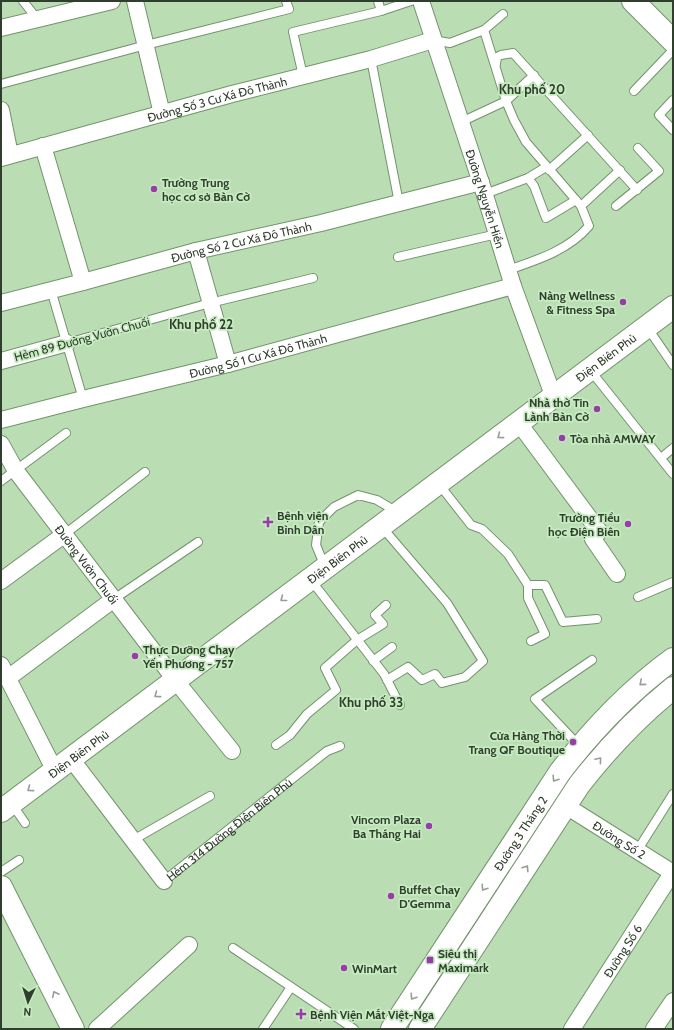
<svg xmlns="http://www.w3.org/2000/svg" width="674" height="1030" viewBox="0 0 674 1030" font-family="Cabin,sans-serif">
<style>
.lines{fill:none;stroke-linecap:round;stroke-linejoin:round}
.lane-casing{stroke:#73936c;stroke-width:10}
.street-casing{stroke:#73936c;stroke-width:18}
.secondary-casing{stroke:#73936c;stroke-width:24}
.primary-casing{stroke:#73936c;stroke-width:24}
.lane{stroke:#fff;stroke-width:8}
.street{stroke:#fff;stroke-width:16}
.secondary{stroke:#fff;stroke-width:22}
.primary{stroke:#fff;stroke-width:22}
.oneway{stroke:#989e96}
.poi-dot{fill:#963da8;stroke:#c7ebc0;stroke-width:1.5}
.labels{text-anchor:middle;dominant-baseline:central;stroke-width:3.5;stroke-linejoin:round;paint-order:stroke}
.street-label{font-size:12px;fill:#303e2d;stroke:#c7ebc0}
.poi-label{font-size:12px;font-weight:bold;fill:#303e2d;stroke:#c7ebc0;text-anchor:start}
.neighbourhood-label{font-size:13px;font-weight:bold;fill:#303e2d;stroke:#c7ebc0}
</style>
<rect width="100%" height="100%" fill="#baddb4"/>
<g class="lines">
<g class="lane-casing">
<g id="lane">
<path d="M23,1L38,20"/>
<path d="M378,1L381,11"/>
<path d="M484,30L506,101L514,120L526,142L581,206L589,226C569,250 537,260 508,270"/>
<path d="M433,40L450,43L484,30L503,14"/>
<path d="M371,59L399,203"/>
<path d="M496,64L497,57L501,55L513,53L637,190"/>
<path d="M303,76L293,32L381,11L411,1"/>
<path d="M1,84L146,45L289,9L286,1"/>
<path d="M634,91L673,50"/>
<path d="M673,100L659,115L673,130"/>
<path d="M461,122L506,101L534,75"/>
<path d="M549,170L588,135"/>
<path d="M528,178L534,186L546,218L576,200"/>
<path d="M485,194L528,178L546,167"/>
<path d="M581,206L620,170"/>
<path d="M616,206L659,171L638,148"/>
<path d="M398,257L497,234"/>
<path d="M51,290L83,399"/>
<path d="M647,327L673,365"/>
<path d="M67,343L210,303L313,278"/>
<path d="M590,370L673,474"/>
<path d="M661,458L673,448"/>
<path d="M1,481L66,433"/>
<path d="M438,483L471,525L482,529L508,554L528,585V598L545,634L531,641"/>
<path d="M381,526L447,603L483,661L465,677L442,683L435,674L422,680L408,667L387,680"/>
<path d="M65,534L145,472"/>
<path d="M325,567L316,545L319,522L334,507L358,495L377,500L397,512"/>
<path d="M310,579L384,674L400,705"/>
<path d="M528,585H545L563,622L597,619"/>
<path d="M638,597L673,582"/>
<path d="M114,599L198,542"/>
<path d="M373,661L392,647"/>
<path d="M276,745L290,735L307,714L336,690L325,668L357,640L383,624L375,615L386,605"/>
<path d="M579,746L535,699L592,660"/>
<path d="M12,804L25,823"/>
<path d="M133,840L210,796"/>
<path d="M637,851L673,794"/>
<path d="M1,872L19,860"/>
<path id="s1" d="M164,881L327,751L340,746"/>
<path d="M233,948L354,1029"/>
<path d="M263,1029L291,987"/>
</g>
</g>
<g class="street-casing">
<g id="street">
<path d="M135,1L162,114"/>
<path id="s2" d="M421,1L484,192L513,286L553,395"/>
<path d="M1,28L112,1"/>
<path d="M1,110L10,155"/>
<path d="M43,146L83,282"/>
<path id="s3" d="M1,158L232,94L371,59L433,40"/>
<path d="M196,251L228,364"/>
<path id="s4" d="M1,303L83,282L196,251L321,223L481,182"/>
<path d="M1,361L67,343"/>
<path id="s5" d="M1,420L83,399L228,364L513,286"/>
<path d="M518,422L599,531L593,539L617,574"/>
<path id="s6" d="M1,444L16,471L176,681L232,751"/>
<path d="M1,581L65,534"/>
<path d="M1,665L55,771"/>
<path d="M8,678L114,599"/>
<path d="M72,760L164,881"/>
<path id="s7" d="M566,806L673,873"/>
<path d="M97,1029L189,945"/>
<path id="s8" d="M572,1029L672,873"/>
<path d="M654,1029L673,1001"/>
</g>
</g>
<g class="secondary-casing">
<path id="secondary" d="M633,1L673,41
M1,887L73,1029"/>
</g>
<g class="primary-casing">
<g id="primary">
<path id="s9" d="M1,811C226,644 448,474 673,307"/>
<path id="s10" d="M392,1029L560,772C593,729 629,691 673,659"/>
<path d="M420,1029L579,785C607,749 637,717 673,688"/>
</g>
</g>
<use href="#lane" class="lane"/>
<use href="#street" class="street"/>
<use href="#secondary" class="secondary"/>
<use href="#primary" class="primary"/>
</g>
<defs><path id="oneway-chevron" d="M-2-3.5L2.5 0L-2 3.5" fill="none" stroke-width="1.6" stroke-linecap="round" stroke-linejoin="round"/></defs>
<g class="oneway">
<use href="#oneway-chevron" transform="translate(500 436) rotate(143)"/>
<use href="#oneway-chevron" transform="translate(283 599) rotate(142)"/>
<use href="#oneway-chevron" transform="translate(642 683) rotate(140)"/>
<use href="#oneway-chevron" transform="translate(157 695) rotate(143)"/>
<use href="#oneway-chevron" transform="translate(599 760) rotate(-50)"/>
<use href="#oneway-chevron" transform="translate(555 779) rotate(123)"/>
<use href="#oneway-chevron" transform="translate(30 789) rotate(144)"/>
<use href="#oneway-chevron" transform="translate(526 868) rotate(-57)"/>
<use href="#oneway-chevron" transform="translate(484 888) rotate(123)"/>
<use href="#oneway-chevron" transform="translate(55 994) rotate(-117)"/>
<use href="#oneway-chevron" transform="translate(413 997) rotate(123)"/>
</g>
<g class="poi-dot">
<circle cx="154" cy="189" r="4"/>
<circle cx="623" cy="302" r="4"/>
<circle cx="597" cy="409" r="4"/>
<circle cx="562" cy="438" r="4"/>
<path d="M266 516h4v4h4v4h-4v4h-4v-4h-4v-4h4z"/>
<circle cx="628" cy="524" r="4"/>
<circle cx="135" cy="656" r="4"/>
<circle cx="573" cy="742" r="4"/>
<circle cx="429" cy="826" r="4"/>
<circle cx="391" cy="896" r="4"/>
<rect x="426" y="956" width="8" height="8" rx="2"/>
<circle cx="344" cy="968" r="4"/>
<path d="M299 1008h4v4h4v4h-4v4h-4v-4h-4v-4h4z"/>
</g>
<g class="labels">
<g class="street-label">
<text stroke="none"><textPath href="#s3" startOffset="224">Ðường Số 3 Cư Xá Đô Thành</textPath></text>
<text stroke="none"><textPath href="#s2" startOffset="208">Đường Nguyễn Hiền</textPath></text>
<text stroke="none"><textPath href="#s4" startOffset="248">Ðường Số 2 Cư Xá Đô Thành</textPath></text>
<text transform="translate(82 339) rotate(-15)">Hẻm 89 Đường Vườn Chuối</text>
<text stroke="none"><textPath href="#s5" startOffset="265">Ðường Số 1 Cư Xá Đô Thành</textPath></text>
<text stroke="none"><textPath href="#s9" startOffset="756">Điện Biên Phủ</textPath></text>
<text stroke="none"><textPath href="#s9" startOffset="420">Điện Biên Phủ</textPath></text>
<text stroke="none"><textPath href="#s6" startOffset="148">Đường Vườn Chuối</textPath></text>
<text stroke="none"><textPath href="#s9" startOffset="96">Điện Biên Phủ</textPath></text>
<text stroke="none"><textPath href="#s1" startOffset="83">Hẻm 314 Đường Điện Biên Phủ</textPath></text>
<text stroke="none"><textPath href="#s10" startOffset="234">Đường 3 Tháng 2</textPath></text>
<text stroke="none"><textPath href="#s7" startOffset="63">Đường Số 2</textPath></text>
<text stroke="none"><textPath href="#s8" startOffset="93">Đường Số 6</textPath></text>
</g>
<g class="poi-label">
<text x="162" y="182">Trường Trung<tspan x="162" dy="14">học cơ sở Bàn Cờ</tspan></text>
<text x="615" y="295" text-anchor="end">Nàng Wellness<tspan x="615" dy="14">&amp; Fitness Spa</tspan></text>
<text x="589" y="402" text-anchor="end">Nhà thờ Tin<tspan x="589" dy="14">Lành Bàn Cờ</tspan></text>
<text x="570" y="438">Tòa nhà AMWAY</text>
<text x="277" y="515">Bệnh viện<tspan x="277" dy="14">Bình Dân</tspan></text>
<text x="620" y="517" text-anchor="end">Trường Tiểu<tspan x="620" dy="14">học Điện Biên</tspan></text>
<text x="143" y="649">Thực Dưỡng Chay<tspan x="143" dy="14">Yến Phương - 757</tspan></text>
<text x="565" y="735" text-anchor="end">Cửa Hàng Thời<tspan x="565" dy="14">Trang QF Boutique</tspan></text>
<text x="421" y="819" text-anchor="end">Vincom Plaza<tspan x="421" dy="14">Ba Tháng Hai</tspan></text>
<text x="399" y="889">Buffet Chay<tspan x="399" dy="14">D'Gemma</tspan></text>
<text x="438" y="953">Siêu thị<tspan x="438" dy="14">Maximark</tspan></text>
<text x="352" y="968">WinMart</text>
<text x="310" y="1014">Bệnh Viện Mắt Việt-Nga</text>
</g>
<g class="neighbourhood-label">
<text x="532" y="89">Khu phố 20</text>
<text x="201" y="324">Khu phố 22</text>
<text x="371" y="702">Khu phố 33</text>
</g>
</g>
<rect width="674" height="1030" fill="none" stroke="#303e2d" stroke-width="4"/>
<g transform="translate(28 1002) rotate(184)" stroke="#c7ebc0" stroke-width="3" paint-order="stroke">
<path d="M0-3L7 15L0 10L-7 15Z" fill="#303e2d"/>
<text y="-6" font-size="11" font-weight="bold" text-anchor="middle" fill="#303e2d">N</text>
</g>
</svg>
